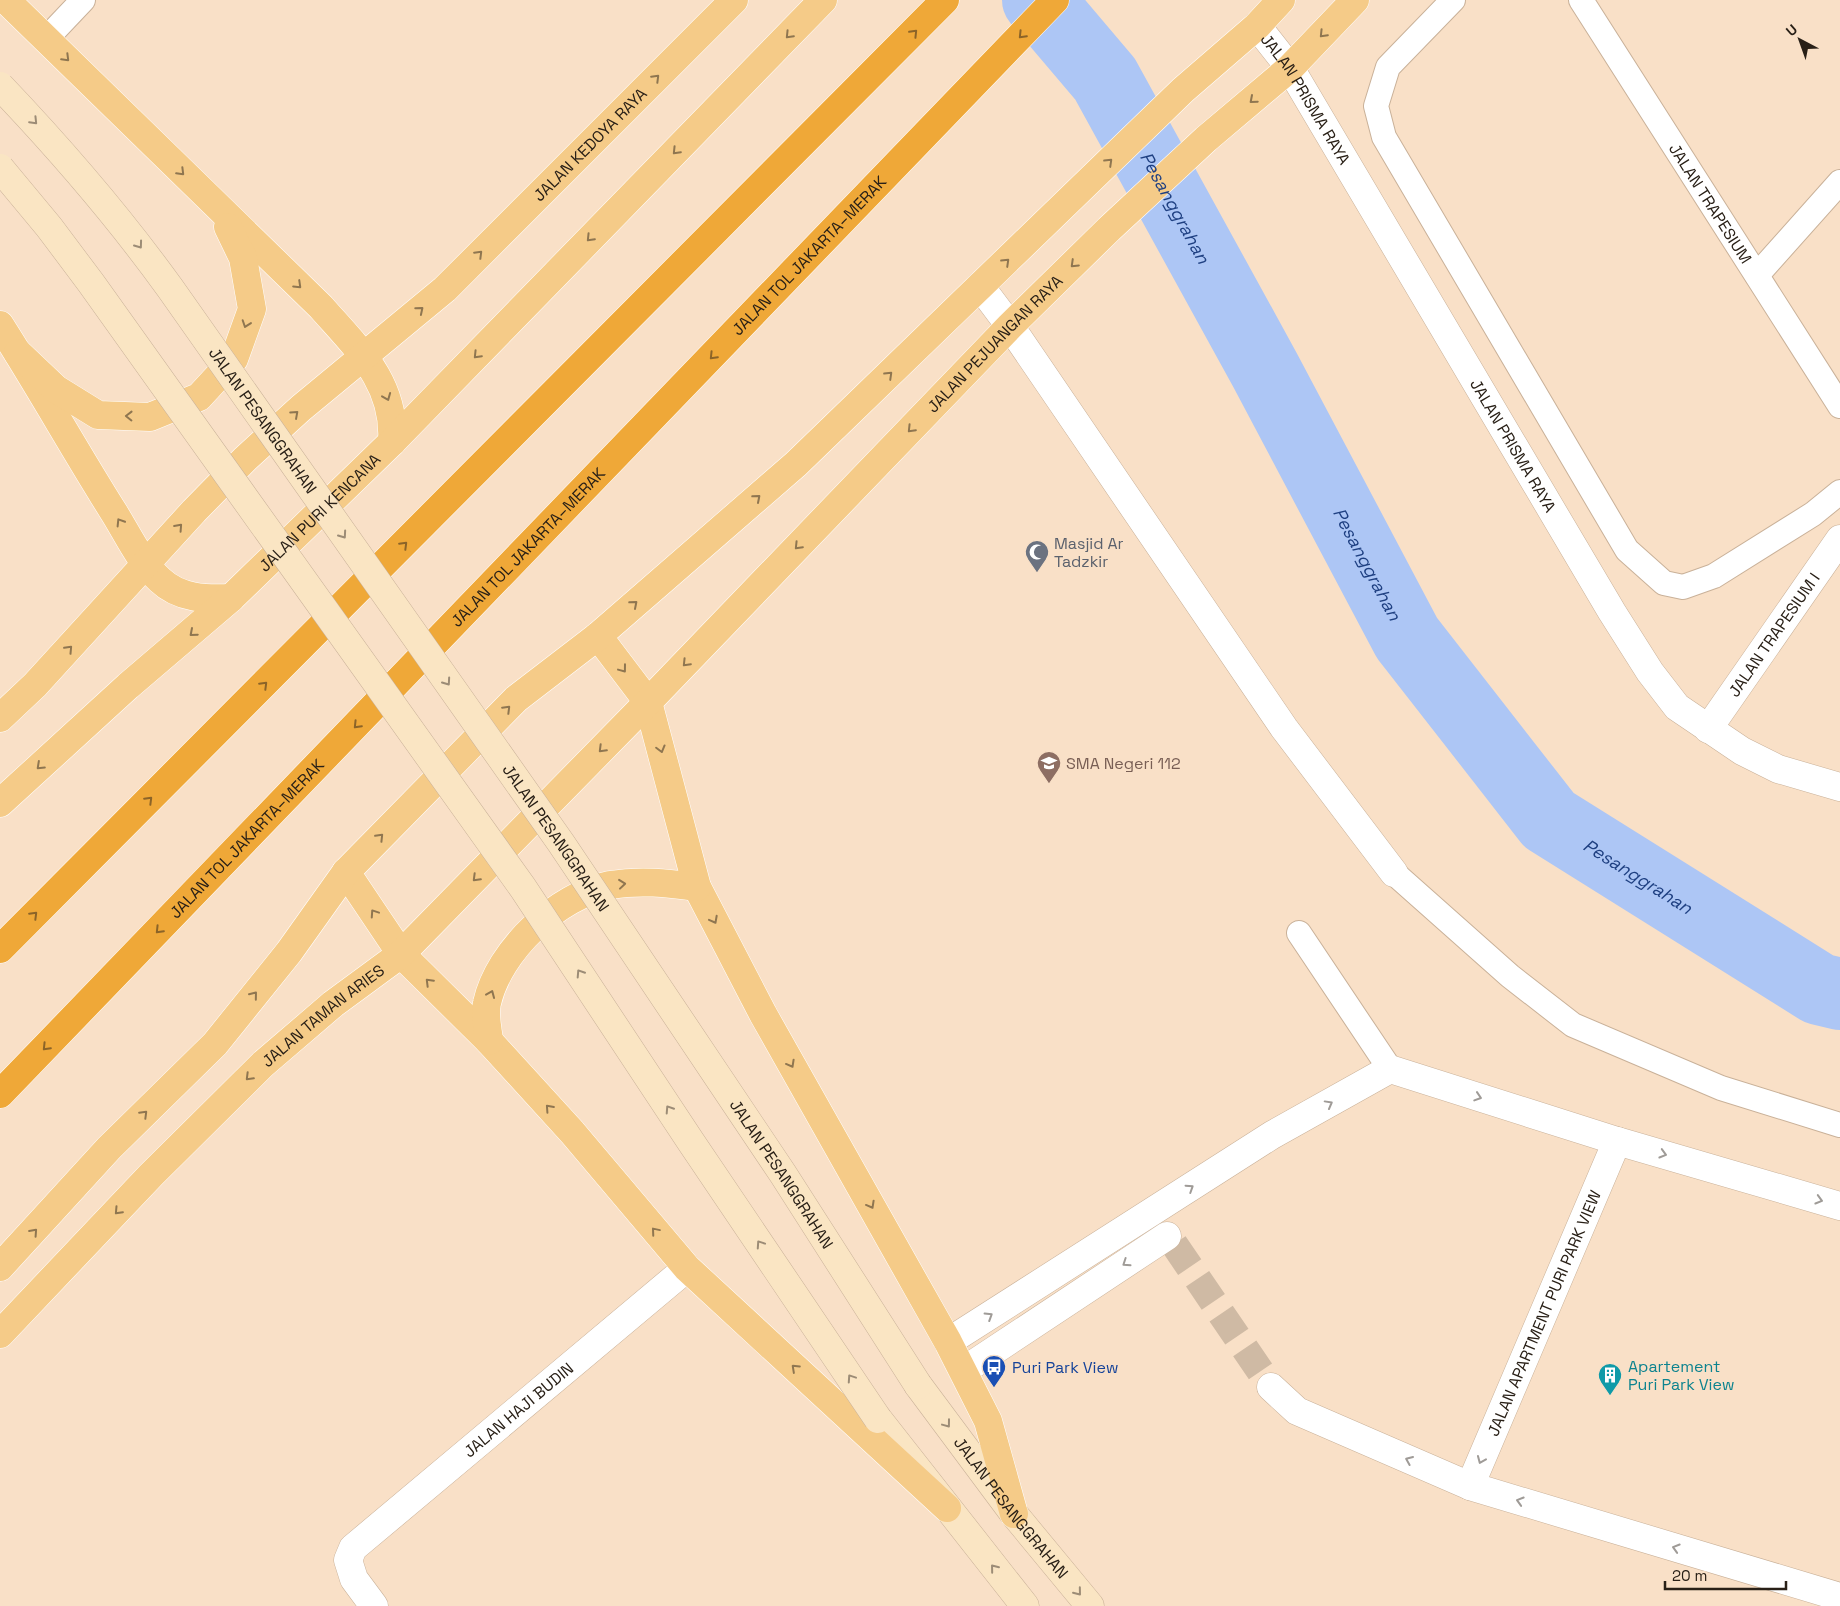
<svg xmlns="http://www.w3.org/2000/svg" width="1840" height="1606" viewBox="0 0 1840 1606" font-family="'Space Grotesk',sans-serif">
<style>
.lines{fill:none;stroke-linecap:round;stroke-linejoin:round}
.river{stroke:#adc6f5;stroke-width:72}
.minor-tunnel{stroke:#cfbaa4;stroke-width:28;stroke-dasharray:28 14;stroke-linecap:butt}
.service-casing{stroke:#c9b199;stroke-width:26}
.minor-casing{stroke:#c9b199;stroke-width:29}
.secondary-casing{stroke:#c9b199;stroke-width:29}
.primary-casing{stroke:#fff;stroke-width:29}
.motorway-casing{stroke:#fff;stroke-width:29}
.service{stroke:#fff;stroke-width:24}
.minor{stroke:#fff;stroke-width:28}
.secondary{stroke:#fae5c3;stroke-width:28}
.primary{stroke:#f5cb88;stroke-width:28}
.motorway{stroke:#efa838;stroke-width:28}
.secondary-bridge-casing{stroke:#c9b199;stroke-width:29;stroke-linecap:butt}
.secondary-bridge{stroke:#fae5c3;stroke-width:28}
.oneway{stroke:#8c6428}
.oneway2{stroke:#8f7650}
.oneway3{stroke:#9c8c76}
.oneway4{stroke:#9f9b97}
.labels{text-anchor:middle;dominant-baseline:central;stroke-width:5;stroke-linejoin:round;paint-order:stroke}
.street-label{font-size:16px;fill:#292017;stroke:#f9e0c7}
.worship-label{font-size:16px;fill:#5b616d;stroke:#f9e0c7;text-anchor:start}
.education-label{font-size:16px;fill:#785e54;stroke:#f9e0c7;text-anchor:start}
.culture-label{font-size:16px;fill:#0d838f;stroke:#f9e0c7;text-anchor:start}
.transit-label{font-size:16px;fill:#164399;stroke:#f9e0c7;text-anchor:start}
.water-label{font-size:18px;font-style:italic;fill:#1f4082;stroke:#f9e0c7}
</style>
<rect width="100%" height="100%" fill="#f9e0c7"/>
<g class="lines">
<path class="river" id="s1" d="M1038,0L1105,79L1265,370L1407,638L1549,820L1819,989L1840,994"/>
<path class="minor-tunnel" d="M1174,1244L1271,1387"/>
<g class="service-casing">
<g id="service">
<path d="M1453,0L1388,67L1376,106L1384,137L1627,550L1664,583L1683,587L1714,576L1813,514L1840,492"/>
<path id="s2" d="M1581,0L1840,406"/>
<path d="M47,38L83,0"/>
<path d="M1757,275L1840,182"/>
<path d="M1394,873L1510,976L1573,1025L1721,1088L1840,1125"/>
<path d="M1299,933L1390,1069"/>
</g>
</g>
<g class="minor-casing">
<g id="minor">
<path id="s3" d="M1257,26L1290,68L1612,612L1650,672L1677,707L1742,751L1778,769L1840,787"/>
<path d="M980,286L1010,326L1284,728L1394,873"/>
<path id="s4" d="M1708,729L1840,539"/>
<path d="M948,1342L1272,1135L1390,1069L1617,1141L1840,1206"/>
<path d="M963,1371L1167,1236"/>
<path d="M1271,1387L1297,1411L1470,1486L1840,1597"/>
<path id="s5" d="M1470,1486L1617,1141"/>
<path id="s6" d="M374,1606L354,1579L348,1560L353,1548L687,1268"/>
</g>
</g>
<g class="secondary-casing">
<g id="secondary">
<path id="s7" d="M918,1385L1014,1514L1090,1606"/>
<path d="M878,1419L1025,1606"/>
</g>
</g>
<g class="primary-casing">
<g id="primary">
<path d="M6,0L321,307C357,348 396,383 392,442"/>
<path d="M0,325C39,386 74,449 113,511C127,533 140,562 160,580C180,599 206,599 231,598"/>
<path d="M18,353L56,389L98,415L150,417L199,397L234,359L252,309L243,258L228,227"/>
<path d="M598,636L648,702L697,887L763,1014L948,1342L988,1421L1014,1514"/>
<path id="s8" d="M0,718L35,685L194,511L245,459L301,408L445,289L734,0"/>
<path id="s9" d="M0,803L128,686L231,598L392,442L823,0"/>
<path d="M346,872L401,954L489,1041L572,1132L687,1268L947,1508"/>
<path d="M489,1041C488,1030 484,1014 487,1003C499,950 557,896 610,885C640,880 667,883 697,887"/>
<path d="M0,1267L109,1148L215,1044L289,952L346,872L516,699L598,636L796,464L1183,90L1257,26L1281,0"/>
<path id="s10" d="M0,1334L151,1175L263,1064L333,1004L401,954L648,702L1010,326L1109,229L1206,139L1290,68L1355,0"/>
</g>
</g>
<g class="motorway-casing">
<g id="motorway">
<path d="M0,949L945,0"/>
<path id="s11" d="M0,1094L1055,0"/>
</g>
</g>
<use href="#service" class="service"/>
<use href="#minor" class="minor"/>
<use href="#secondary" class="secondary"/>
<use href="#primary" class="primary"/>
<use href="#motorway" class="motorway"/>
<g class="secondary-bridge-casing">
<g id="secondary-bridge">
<path id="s12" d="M0,86C61,150 118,216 170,288L561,843L783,1174L918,1385"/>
<path d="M0,168L49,227L91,283L523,888L691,1142L878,1419"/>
</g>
</g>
<use href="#secondary-bridge" class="secondary-bridge"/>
</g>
<defs><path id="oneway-chevron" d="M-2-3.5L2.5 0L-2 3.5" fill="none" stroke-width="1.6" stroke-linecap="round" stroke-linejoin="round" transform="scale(1.25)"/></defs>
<g class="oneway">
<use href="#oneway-chevron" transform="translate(914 33) rotate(-46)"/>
<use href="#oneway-chevron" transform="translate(1022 35) rotate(134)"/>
<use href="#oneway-chevron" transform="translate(713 356) rotate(134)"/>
<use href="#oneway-chevron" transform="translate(404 545) rotate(-45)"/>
<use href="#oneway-chevron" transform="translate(264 685) rotate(-45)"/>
<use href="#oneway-chevron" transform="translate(357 725) rotate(134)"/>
<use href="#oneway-chevron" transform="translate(149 800) rotate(-45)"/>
<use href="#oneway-chevron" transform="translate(34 915) rotate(-45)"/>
<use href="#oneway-chevron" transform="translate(159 930) rotate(134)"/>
<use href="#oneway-chevron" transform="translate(46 1047) rotate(134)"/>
</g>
<g class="oneway2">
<use href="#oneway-chevron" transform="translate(1323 34) rotate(134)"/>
<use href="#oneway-chevron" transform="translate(789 35) rotate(134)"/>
<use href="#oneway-chevron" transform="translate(66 58) rotate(45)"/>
<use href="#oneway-chevron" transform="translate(656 78) rotate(-45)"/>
<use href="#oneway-chevron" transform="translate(1253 100) rotate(139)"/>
<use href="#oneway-chevron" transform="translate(676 151) rotate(134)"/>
<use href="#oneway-chevron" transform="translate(1109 162) rotate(-44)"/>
<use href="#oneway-chevron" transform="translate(181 172) rotate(45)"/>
<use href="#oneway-chevron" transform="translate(590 238) rotate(134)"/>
<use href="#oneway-chevron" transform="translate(479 254) rotate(-45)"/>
<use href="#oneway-chevron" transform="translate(1006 262) rotate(-44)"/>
<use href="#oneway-chevron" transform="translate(1074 264) rotate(136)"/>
<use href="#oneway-chevron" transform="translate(298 285) rotate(44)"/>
<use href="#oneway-chevron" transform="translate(420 310) rotate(-40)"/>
<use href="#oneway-chevron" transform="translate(246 324) rotate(109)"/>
<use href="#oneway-chevron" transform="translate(477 355) rotate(134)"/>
<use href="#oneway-chevron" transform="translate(889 375) rotate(-44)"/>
<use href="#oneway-chevron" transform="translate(387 397) rotate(68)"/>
<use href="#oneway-chevron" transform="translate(295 414) rotate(-42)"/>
<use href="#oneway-chevron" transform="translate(129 416) rotate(-179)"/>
<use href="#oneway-chevron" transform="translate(911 429) rotate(134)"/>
<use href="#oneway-chevron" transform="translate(757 498) rotate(-41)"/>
<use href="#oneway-chevron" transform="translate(120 522) rotate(-122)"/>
<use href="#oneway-chevron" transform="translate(179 527) rotate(-48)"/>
<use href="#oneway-chevron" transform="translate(798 546) rotate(134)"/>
<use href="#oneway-chevron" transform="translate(634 604) rotate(-41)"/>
<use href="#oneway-chevron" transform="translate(193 633) rotate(139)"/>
<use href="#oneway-chevron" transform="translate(69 649) rotate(-47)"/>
<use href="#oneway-chevron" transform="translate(686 663) rotate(134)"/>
<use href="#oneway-chevron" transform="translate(623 669) rotate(53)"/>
<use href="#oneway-chevron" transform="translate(507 709) rotate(-45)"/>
<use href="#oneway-chevron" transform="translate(602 749) rotate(135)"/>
<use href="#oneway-chevron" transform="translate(661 749) rotate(75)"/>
<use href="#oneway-chevron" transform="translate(40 766) rotate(137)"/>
<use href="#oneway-chevron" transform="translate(380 837) rotate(-46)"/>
<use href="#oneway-chevron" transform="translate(476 878) rotate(135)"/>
<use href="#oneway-chevron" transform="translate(622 884) rotate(-6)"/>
<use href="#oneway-chevron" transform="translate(374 913) rotate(-124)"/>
<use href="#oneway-chevron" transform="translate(714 920) rotate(62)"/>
<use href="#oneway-chevron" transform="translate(429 982) rotate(-135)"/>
<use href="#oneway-chevron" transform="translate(491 994) rotate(-67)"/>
<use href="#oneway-chevron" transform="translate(254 995) rotate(-51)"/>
<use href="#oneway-chevron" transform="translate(791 1064) rotate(61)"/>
<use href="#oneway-chevron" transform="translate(249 1077) rotate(135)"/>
<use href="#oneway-chevron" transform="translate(549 1108) rotate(-132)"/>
<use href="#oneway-chevron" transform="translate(144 1114) rotate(-45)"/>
<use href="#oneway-chevron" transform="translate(871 1205) rotate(61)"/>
<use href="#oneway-chevron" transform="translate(118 1211) rotate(133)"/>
<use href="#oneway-chevron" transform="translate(655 1231) rotate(-130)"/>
<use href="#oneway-chevron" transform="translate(34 1232) rotate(-48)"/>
<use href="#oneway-chevron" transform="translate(795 1368) rotate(-137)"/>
</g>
<g class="oneway3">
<use href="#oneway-chevron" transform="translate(34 121) rotate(46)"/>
<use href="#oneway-chevron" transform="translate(139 245) rotate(54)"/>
<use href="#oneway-chevron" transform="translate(343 535) rotate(55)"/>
<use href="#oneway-chevron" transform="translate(447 682) rotate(55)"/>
<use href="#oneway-chevron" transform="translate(580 973) rotate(-123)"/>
<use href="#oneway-chevron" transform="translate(669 1109) rotate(-123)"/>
<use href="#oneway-chevron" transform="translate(760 1244) rotate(-124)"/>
<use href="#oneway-chevron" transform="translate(851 1378) rotate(-124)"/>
<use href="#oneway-chevron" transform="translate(947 1424) rotate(53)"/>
<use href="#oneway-chevron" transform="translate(994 1568) rotate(-129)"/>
<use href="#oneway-chevron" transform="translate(1078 1592) rotate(51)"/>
</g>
<g class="oneway4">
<use href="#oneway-chevron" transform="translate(1478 1097) rotate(18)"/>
<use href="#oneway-chevron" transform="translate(1329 1104) rotate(-29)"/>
<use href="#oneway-chevron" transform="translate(1663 1154) rotate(16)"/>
<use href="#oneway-chevron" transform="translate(1190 1188) rotate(-33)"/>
<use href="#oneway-chevron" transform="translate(1819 1200) rotate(16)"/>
<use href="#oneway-chevron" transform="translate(1126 1263) rotate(146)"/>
<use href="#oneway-chevron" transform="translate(989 1316) rotate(-32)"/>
<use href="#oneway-chevron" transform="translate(1409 1460) rotate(-157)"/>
<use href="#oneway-chevron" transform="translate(1481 1460) rotate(113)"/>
<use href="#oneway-chevron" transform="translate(1520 1501) rotate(-163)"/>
<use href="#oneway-chevron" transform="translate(1676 1548) rotate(-163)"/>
</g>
<defs>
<g id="mosque-pin" transform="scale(1.25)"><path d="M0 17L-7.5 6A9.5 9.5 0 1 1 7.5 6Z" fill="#6b7280" stroke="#f9e0c7"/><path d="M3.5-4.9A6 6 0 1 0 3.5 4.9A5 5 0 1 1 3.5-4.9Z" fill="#fff"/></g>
<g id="school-pin" transform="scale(1.25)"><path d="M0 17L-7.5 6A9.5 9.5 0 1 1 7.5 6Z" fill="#8d6e63" stroke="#f9e0c7"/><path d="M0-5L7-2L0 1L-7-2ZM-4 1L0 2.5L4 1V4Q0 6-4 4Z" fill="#fff"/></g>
<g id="bus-pin" transform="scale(1.25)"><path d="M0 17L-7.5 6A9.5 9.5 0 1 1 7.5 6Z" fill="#1a4fb4" stroke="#f9e0c7"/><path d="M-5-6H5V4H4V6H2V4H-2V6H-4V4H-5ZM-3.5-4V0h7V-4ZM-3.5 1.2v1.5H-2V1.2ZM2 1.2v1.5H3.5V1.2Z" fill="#fff"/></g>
<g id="building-pin" transform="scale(1.25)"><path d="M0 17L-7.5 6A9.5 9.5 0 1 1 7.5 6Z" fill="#0f9aa8" stroke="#f9e0c7"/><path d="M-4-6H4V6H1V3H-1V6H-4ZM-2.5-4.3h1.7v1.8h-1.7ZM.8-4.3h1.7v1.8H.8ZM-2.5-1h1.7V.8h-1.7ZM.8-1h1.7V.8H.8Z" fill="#fff"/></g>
</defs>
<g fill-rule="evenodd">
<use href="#mosque-pin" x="1037" y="552"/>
<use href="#school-pin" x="1049" y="763"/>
<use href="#bus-pin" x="994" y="1367"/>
<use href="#building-pin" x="1610" y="1375"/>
</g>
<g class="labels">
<g class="street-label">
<text stroke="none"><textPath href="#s3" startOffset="88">JALAN PRISMA RAYA</textPath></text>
<text stroke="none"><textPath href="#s8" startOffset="824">JALAN KEDOYA RAYA</textPath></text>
<text stroke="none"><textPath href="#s2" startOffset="241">JALAN TRAPESIUM</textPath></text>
<text stroke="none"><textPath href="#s11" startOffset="1165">JALAN TOL JAKARTA–MERAK</textPath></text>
<text stroke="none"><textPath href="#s10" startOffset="1405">JALAN PEJUANGAN RAYA</textPath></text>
<text stroke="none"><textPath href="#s12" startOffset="426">JALAN PESANGGRAHAN</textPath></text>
<text stroke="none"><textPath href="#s3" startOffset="492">JALAN PRISMA RAYA</textPath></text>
<text stroke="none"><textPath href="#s9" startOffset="432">JALAN PURI KENCANA</textPath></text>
<text stroke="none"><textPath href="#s11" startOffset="760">JALAN TOL JAKARTA–MERAK</textPath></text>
<text stroke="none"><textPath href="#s4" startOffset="115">JALAN TRAPESIUM I</textPath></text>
<text stroke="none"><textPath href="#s12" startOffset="936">JALAN PESANGGRAHAN</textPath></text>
<text stroke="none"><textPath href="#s11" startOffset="355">JALAN TOL JAKARTA–MERAK</textPath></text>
<text stroke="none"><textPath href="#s10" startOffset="454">JALAN TAMAN ARIES</textPath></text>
<text stroke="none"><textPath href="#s12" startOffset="1341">JALAN PESANGGRAHAN</textPath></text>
<text stroke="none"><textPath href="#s5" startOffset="188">JALAN APARTMENT PURI PARK VIEW</textPath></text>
<text stroke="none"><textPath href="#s6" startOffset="282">JALAN HAJI BUDIN</textPath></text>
<text stroke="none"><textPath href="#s7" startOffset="154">JALAN PESANGGRAHAN</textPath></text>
</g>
<g class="worship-label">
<text x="1054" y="543">Masjid Ar<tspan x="1054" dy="18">Tadzkir</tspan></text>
</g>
<g class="education-label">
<text x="1066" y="763">SMA Negeri 112</text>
</g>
<g class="culture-label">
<text x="1628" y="1366">Apartement<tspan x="1628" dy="18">Puri Park View</tspan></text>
</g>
<g class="transit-label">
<text x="1012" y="1367">Puri Park View</text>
</g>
<g class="water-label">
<text stroke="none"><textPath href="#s1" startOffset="250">Pesanggrahan</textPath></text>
<text stroke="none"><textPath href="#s1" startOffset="655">Pesanggrahan</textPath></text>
<text stroke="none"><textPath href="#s1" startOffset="1075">Pesanggrahan</textPath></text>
</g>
</g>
<g transform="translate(1800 40) rotate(319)" stroke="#f9e0c7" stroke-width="4" paint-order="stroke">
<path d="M0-4L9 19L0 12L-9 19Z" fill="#292017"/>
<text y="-8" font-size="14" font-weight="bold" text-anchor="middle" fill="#292017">U</text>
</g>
<path d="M1665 1581v8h121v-8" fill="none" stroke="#292017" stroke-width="2.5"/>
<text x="1672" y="1581" font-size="15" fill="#292017" stroke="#f9e0c7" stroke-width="4" paint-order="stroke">20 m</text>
</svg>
